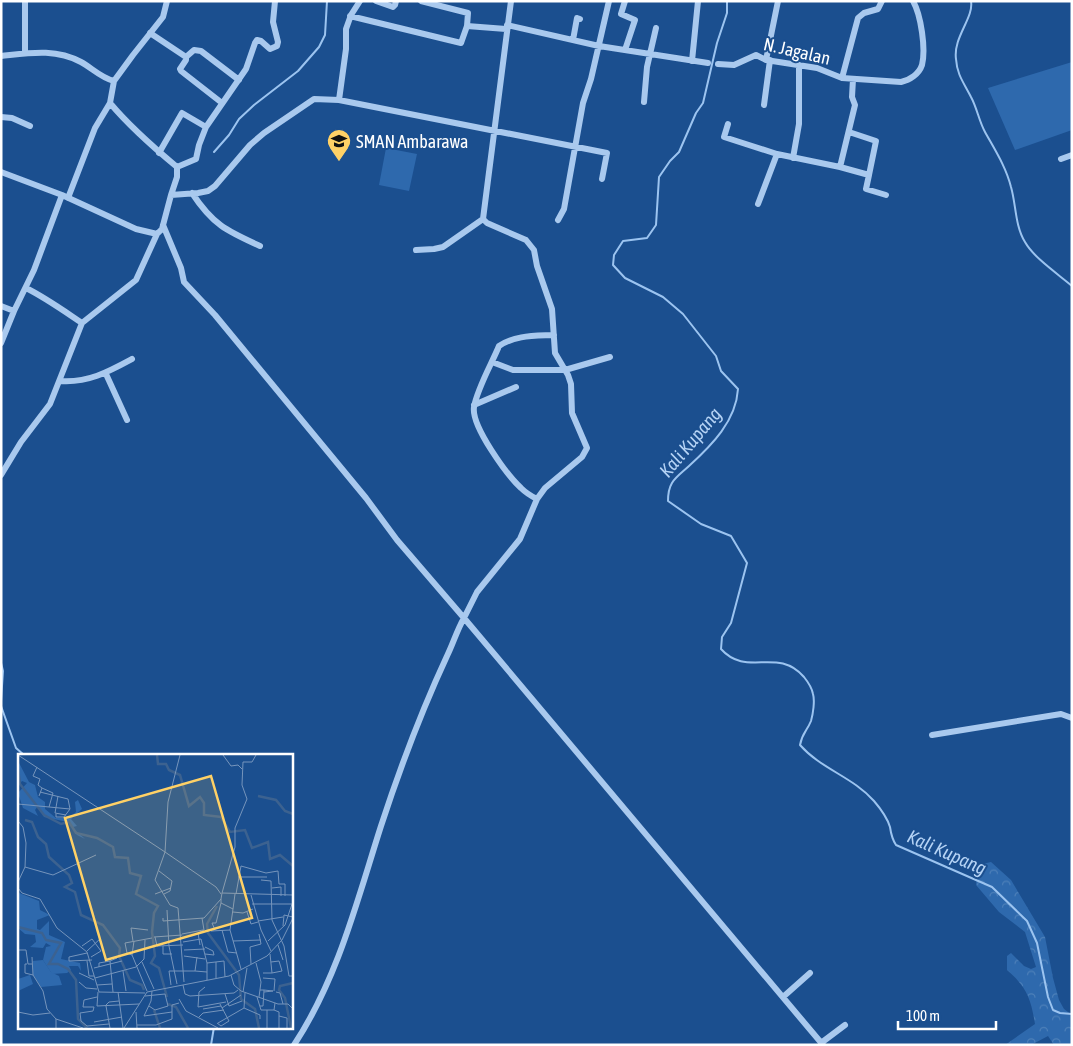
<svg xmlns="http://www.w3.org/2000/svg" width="1073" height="1046" viewBox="0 0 1073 1046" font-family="'Asap Condensed',sans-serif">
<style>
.forest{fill:url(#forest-crowns)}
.pitch{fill:#2e69ad}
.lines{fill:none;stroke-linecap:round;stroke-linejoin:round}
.stream{stroke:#9cc4f0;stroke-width:2}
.minor{stroke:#a9c9ee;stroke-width:6}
.labels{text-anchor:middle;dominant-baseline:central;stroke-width:4;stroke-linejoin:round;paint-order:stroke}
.street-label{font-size:18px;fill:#fff;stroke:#1b4f8f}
.poi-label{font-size:18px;fill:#fff;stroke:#1b4f8f;text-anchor:start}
.water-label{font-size:19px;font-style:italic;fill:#b5d3f5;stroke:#1b4f8f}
.inset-river{fill:none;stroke:#3c6290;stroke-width:2.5}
.inset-road{fill:none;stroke:#7695bc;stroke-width:1}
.view{fill:#ffd166;fill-opacity:0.15;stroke:#ffd166;stroke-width:2.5}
.inset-edge{fill:none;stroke:#fff;stroke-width:2.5}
</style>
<defs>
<pattern id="forest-crowns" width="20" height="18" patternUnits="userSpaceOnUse" patternTransform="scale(1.25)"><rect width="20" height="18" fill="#2e69ad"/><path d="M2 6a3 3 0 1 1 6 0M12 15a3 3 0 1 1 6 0" fill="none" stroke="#4d80b9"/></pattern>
</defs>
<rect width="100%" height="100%" fill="#1b4f8f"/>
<path class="forest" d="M991,862L1011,880L1045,937L1053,978L1059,1000L1064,1009L1072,1015V1045H1054L1048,1036L1031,1045H1005L1035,1024C1031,999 1027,987 1007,970V956L1011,953L1024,966L1031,969L1036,967L1025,932L999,912L976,885L978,865Z"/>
<path class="pitch" d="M1072,62V130L1015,150L988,88Z
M386,148L417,154L409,191L379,185Z"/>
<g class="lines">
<path class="stream" d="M727,1V13L717,43L703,103L696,113L679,152L670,161L659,177L656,225L647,238L623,241L614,255L613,265L625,278L663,297L683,314L716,356L721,371L738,389C736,421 712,445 689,466C676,478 668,481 668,501L701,524L731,536L747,563L731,623L722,637L721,649C747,678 777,646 804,677C808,682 812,688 813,694C815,701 813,714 811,721C807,731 802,733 800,745C821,769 853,777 874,801C880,808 887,817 890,827C891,834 892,839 896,845L992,887L1027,921L1037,943L1048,997L1053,1010L1060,1013L1072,1014
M971,1C974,18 953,37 956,59C957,75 964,83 971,97C977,108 979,121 985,132C995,150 1006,167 1011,187C1016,204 1015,226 1025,242C1034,258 1058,274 1072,286
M214,152L229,135L239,119L254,105L298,71L319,47L325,35L327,1
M1,663L3,671L1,701
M1,706L16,748L24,755
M211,1045L214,1027"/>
<path class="minor" d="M25,1V53
M167,1L163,17L133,55L114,81L110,103C130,127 153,147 177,167V177L171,195
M376,1L393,7L395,5L396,1
M511,1L483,219L487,223L526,240L534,250L537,266L552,309L555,353L568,375L571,384L572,413L587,448L582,457L545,488L537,499L520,539L477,592L464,618L823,1045
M625,1L621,14L635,20L625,50
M350,16L461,43L467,26L468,13L421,1
M507,25L599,46L708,63
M467,26L506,29
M150,33L186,57V60L180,69L181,71L222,103
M573,40L577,18L580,19
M1,56C29,53 55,48 81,62C92,68 101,78 114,81
M186,57L194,50L201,51L239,80
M766,60L778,1
M692,61L698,1
M718,64L734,65L756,55L766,60L817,68L842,78L901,82C910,80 919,74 922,65C926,49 921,15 913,1
M842,78L858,18L864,13L878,9L882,1
M339,100L346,49V29L351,15L360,1
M644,102L647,67L656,28
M764,105L770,60
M1,117L12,118L30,126
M728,124L724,137L777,154L840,167L855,105L852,97L853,79
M159,153L182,113L206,127
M793,158L799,124V65
M1061,159L1072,155
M177,167L196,159L199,145L206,127L246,69L255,43L257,40L261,41L270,49L277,46L278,42L273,22L275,1
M840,167L869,175L876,141L849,132
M1,172L62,195L136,229L157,234L162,229L171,195L198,193L208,191L215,186L250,145L264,133L314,99L339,100L607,153L602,179
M869,175L866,189L886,195
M192,193C213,225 227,231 260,246
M68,198L95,128L110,103
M758,204L777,154
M558,220L564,209L583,103L591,79L609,1
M163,225L181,268L184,282L215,315L366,498L397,540L464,618C457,630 453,644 447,656C421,712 400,768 381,826C357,901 338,978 294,1045
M416,250L434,249L443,247L483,219
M26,288C46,298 64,311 82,323
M1,306L14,311
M1,343L14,311L34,270L62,195
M492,362L513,370H565L610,357
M106,374L127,420
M60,381C88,383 108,372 132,359
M474,405L516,387
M1,475L21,442L50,404L82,323L136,280L157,234
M537,499C531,496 526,493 521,488C507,475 471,426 474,407C477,389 492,363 499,346C515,335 535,336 554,335
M932,735L1061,714L1072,718
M783,997L810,973
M821,1043L845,1025"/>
</g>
<defs>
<g id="school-pin" transform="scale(1.25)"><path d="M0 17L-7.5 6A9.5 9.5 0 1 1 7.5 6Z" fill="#ffd166" stroke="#1b4f8f"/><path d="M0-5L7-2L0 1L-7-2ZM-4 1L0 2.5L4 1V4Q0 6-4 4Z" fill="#111"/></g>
</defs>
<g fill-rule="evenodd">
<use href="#school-pin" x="339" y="141"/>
</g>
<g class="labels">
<g class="street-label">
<text transform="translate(797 51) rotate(13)">N. Jagalan</text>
</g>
<g class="poi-label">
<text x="356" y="141">SMAN Ambarawa</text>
</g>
<g class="water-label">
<text transform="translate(690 442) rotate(-50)">Kali Kupang</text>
<text transform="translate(947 852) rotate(24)">Kali Kupang</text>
</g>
</g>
<g transform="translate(18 754)">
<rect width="275" height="275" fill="#1b4f8f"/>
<path d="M25,206L33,218L41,222L44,231L23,233L15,221V207ZM12,221L15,230L0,237V225Z" fill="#2e69ad"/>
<path d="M0,7L11,28L17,31L20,43L27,48V55L38,64H51L58,58L57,48L60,46L64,55L53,65L59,72L55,73L58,77L67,85L59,81L50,68L26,63L20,52L17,56L20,62L5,54L0,39L9,29L4,27L1,31ZM1,139L21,147L22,156L32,161L19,166V175L22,176L31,167V181L47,188L43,205L62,209L63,217L60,212H51L53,216L49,219L34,220L25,206L28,193L33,192L28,189L25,194L12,193L18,188L17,181L7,180L0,174Z" fill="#2e69ad"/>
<path class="inset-river" d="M139,1L140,10H148L151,16L162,21L171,52L182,43L186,49V61L203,63L212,78L227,76L234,94L250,88L252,105L262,101L275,112M0,15L2,30L26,61L43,70L51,68L58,79L79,84L95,93L97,103L110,104L112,119L123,122L118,140L140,152L136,159L134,178L137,202L133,209L141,214L149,243M240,42L258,46L267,57L275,60M7,66L14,68L20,83L28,90L31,103L51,121L54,129L47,133L57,138L63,161L85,171L102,194L101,202L112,226L124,231L126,236M199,152L189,170L190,179L221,221L223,245L237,255L241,274M0,173L24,179L28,186L43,189L31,210H40L50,215L58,226L60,265L69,274M150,250L158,253L170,274M136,256L142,274M273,274L267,244L261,236L262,232L275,229"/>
<path class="inset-road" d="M0,1L147,98L137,126L152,151L160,154L166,228M162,1L150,48L147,98L198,133L203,140M205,1L213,12L220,11L224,15M19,13L15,22L22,25L20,31L24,34M22,38L50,45L52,55L46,63H38V60M21,42L24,34L35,39L31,53M40,42L37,59L48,61M0,50L52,55M0,67L5,73L8,89L7,113L0,128M7,113L35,121L78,101M141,117L154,127L152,137L146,140M220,123H249M243,126L253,127L254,166L266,192L271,222H275M0,134L4,139L22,145L39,174L69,198L81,238L127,239M254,134L263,133V142M204,139L217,93V74L229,45L224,31L225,8H234L238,1M137,140L153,134M218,140L223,112L248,119L260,117L261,130H267V142M233,141L243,176L253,197M203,145V149L215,155L212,176L223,215M234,150H274M215,155L217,140M149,156L151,192L159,230M215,158L225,159L235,155M229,158L233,170L240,168M145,164V167L186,164L203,145L204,139L275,141M240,167L265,163M265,172L266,161L275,163M197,176L194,169H198L203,149M204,176L210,198L219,199M193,177L212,176M164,180L185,176M136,183L164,181M137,183L139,192L165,191M115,187L113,174L130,176M116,187L114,201L129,237M215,187L243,186M250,187L267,171L274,150M165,188L183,185L189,209M182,191L180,179L186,176L184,164M260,191L265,206M64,192L74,185L83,197L73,203M145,192V200H154M187,193L195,197L196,201L187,200M0,196H8L10,210H14M166,196L187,195M69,197L83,184M69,199L51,203V207L74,206M114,201L109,199L107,189L134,184M166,202L187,205M14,203L15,221L25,237L29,255L38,265V274M179,203L177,217L189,218M69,207L71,222H76M124,208L136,235M198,208V224M253,208L261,207L264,217L254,219M238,209L243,228L241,243M9,210H7V219L15,221M233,210L232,193L243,190L241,180M81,213V209L92,207M76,214L104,207M105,217L108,237M61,219L76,226M245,219H254L252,200M213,221L216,231L223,237L260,250H270L275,255M77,224L118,213L126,205L127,186M245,224L257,225L256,237M189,226V209L206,207L207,223M61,228L68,234L79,235M79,231L94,230M153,231L151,217H177M165,231L167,240L172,242L216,239L220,236M134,237L133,247L126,262L154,258M80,238L79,252L121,250M95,238L92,207L99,204M100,238L105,274M225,238L229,214M246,238L255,237L246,236M258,238L262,239L265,250M227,239L226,254L242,261V265M207,240L211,252L224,247M127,242L147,240L150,252L137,256L131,252M239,243L243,256H256L257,249M161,245L168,257L200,274M87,252L91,248L101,247M88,252L92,274M242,252H245L246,236H242M76,253L75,257L62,259L63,267L69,272L91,270M76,253H65L66,246L79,243M180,253L208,248M180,253L181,238L187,233M204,254L223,241M185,255L203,252M249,256V274M256,256L261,258V274M0,258L15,261L32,259M118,258L119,274M261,262L269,264V274M181,263L185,259L206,256M38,265L65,274M76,268L104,263M199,269L203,272L211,267L202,250M200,269L226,254M119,271H138L154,265V251L161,249M106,274L129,238L211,222L249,202L264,186L275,164"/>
<path class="view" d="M193,22L234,164L88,206L47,64Z"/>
<rect width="275" height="275" class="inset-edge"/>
</g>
<rect width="1073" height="1046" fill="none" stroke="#ffffff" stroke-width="5"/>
<path d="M898 1021v8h98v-8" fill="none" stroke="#ffffff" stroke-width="2.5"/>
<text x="906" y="1021" font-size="15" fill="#ffffff" stroke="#1b4f8f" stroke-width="4" paint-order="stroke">100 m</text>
</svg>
